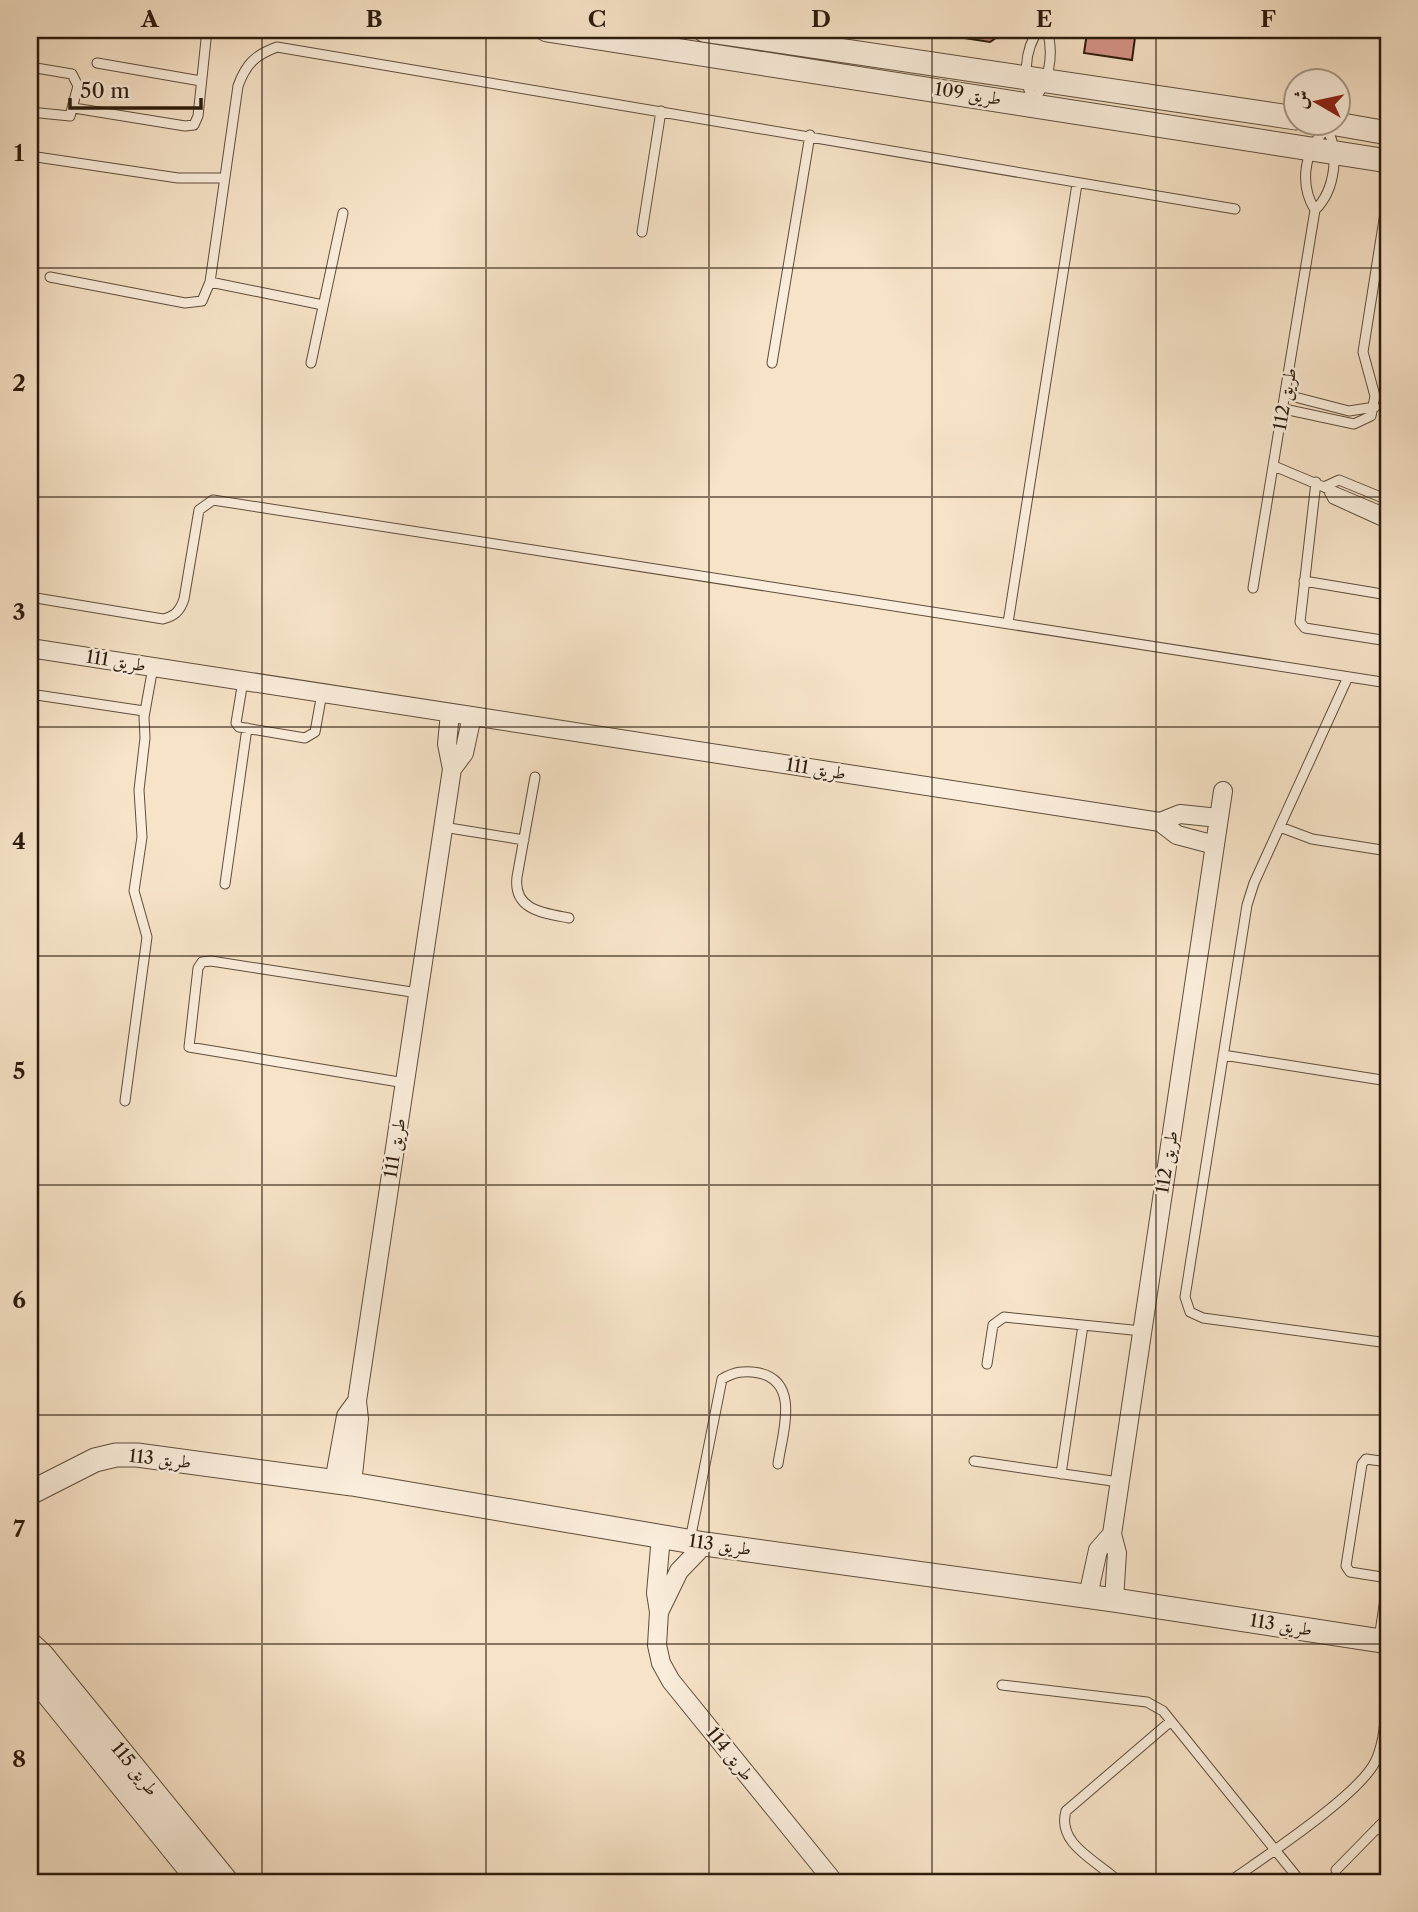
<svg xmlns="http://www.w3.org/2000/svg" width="1418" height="1912" viewBox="0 0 1418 1912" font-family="'Libre Caslon Text',Amiri,serif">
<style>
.building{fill:#d79489;stroke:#2c1b0c;stroke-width:2}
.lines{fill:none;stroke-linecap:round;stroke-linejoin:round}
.service-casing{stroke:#5f4d3b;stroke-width:11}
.minor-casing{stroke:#5f4d3b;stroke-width:20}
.tertiary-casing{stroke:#5f4d3b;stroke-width:25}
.service{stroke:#faeddb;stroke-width:9}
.minor{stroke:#faeddb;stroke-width:18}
.tertiary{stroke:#faeddb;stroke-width:23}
.grid{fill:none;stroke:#2c1b0c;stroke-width:2;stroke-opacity:0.55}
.labels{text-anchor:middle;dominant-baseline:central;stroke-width:5;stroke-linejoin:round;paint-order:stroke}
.street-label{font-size:18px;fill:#2c1b0c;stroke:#faeddb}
.neatline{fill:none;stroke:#2c1b0c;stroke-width:2.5}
.grid-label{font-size:23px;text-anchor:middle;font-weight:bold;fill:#2c1b0c}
</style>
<rect width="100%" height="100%" fill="#f7e3c8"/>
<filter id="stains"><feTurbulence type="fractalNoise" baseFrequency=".00286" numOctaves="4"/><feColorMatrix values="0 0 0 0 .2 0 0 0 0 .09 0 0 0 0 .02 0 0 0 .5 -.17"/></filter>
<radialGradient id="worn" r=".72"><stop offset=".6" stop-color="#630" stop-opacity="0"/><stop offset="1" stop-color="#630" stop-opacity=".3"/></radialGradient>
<path class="building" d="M912,30H1008L990,42Z
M1073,30H1136L1132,60L1084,53L1087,33Z"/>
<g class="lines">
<g class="service-casing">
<path id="service" d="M97,63L201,81
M30,67L72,74L78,86L70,116L30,112
M1030,102C1050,87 1054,53 1047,30
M1037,103C1020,86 1025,47 1039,30
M74,108L185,126L194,125L198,116L207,30
M30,156L178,178H224
M1315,210C1298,183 1305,146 1329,127
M642,232L661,111
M50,277L185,303L202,301L210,282L238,86C246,64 255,55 277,47L1235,209
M210,282L323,305
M311,363L343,213
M772,363L810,135
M1287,395L1349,411L1375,407
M1284,409L1354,424L1371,416L1375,396L1363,352L1387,200
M1274,466L1388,514
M1316,482L1300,622L1305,628L1388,641
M1326,486L1333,499L1388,524
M1326,486L1339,480L1388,500
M1304,581L1388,595
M1253,588L1315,210C1335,191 1341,149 1325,126
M30,597L163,619C175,616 180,611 184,599L199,510L213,500L1388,683
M1008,623L1077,184
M1348,677L1254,883L1247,905L1185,1297L1190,1312L1203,1318L1388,1343
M243,681L236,723L239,727L305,738L315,732L322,693
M30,694L144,711
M535,777L517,877C513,910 543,913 569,918
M443,827L524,840
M1280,827L1312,839L1388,851
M225,884L247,728
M1223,1055L1388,1081
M405,1083L189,1047L198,968L202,962L211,961L418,993
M125,1101L147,937L134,891L142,837L139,790L145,738L144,717L153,667
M987,1364L993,1325L1004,1317L1142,1331
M974,1461L1119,1482
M1388,1462L1366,1459L1362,1464L1346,1566L1350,1572L1388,1578
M1061,1474L1083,1325
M690,1540L722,1379C734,1372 744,1370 759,1373C801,1382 782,1434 778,1464
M1379,1639L1388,1579
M1002,1685L1147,1702L1163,1711L1301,1882
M1379,1826L1388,1839
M1336,1870L1388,1817
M1119,1882C1100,1862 1056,1845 1066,1811L1171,1721
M1229,1882C1263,1858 1358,1796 1375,1762C1385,1742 1385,1716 1388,1693"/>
</g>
<g class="minor-casing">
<path id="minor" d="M30,648L1160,822L1177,835L1215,845
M452,769L464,753L472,716
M1160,822L1180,814L1219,818
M334,1482L346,1416L357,1401
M352,1484L359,1419L357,1401L452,769L447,744L450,713
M661,1536L656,1593L659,1612L657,1645L661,1663L671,1681L834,1882
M1088,1596L1098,1550L1112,1534
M1114,1600L1117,1553L1112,1534L1223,791
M659,1612L679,1571L705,1544"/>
</g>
<g class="tertiary-casing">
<path id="tertiary" d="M547,30L1388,161
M704,30L1296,118
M1325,122L1388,133
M30,1493L95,1460L116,1455H137L352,1484L705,1544L1114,1600L1388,1642
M30,1644L42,1655L227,1882
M30,1672L200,1882"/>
</g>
<use href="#service" class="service"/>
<use href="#minor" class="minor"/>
<use href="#tertiary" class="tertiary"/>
</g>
<path class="grid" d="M262,30V1882M486,30V1882M709,30V1882M932,30V1882M1156,30V1882M30,268H1388M30,497H1388M30,727H1388M30,956H1388M30,1185H1388M30,1415H1388M30,1644H1388"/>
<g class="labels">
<g class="street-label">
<text transform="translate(968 94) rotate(9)">طريق 109</text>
<text transform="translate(1285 399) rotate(-80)">طريق 112</text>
<text transform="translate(116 661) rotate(9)">طريق 111</text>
<text transform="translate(816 769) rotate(9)">طريق 111</text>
<text transform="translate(395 1148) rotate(-81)">طريق 111</text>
<text transform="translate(1167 1162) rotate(-81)">طريق 112</text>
<text transform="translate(160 1459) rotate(6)">طريق 113</text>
<text transform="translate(720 1545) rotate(8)">طريق 113</text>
<text transform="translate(1281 1625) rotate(9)">طريق 113</text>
<text transform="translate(730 1754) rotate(51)">طريق 114</text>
<text transform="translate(135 1769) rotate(51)">طريق 115</text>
</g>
</g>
<rect width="1418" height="1912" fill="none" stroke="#f7e3c8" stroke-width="77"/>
<g transform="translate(1317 102) rotate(279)"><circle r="33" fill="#faeddb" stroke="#a89988" stroke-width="2"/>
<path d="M0-5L12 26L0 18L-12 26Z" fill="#8f2418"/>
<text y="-10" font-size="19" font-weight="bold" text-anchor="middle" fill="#2c1b0c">ش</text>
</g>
<path d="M70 98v10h131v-10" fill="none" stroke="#2c1b0c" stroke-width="3.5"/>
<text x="80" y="98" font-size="21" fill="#2c1b0c" stroke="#faeddb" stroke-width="5" paint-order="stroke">50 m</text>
<rect x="38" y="38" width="1342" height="1836" class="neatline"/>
<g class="grid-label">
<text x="150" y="27">A</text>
<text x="374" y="27">B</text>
<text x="597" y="27">C</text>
<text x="821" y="27">D</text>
<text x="1044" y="27">E</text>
<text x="1268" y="27">F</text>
<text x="19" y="161">1</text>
<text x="19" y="391">2</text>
<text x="19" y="620">3</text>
<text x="19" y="849">4</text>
<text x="19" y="1079">5</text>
<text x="19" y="1308">6</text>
<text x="19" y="1537">7</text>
<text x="19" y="1767">8</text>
</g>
<rect width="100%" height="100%" filter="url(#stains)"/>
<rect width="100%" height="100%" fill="url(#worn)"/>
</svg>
